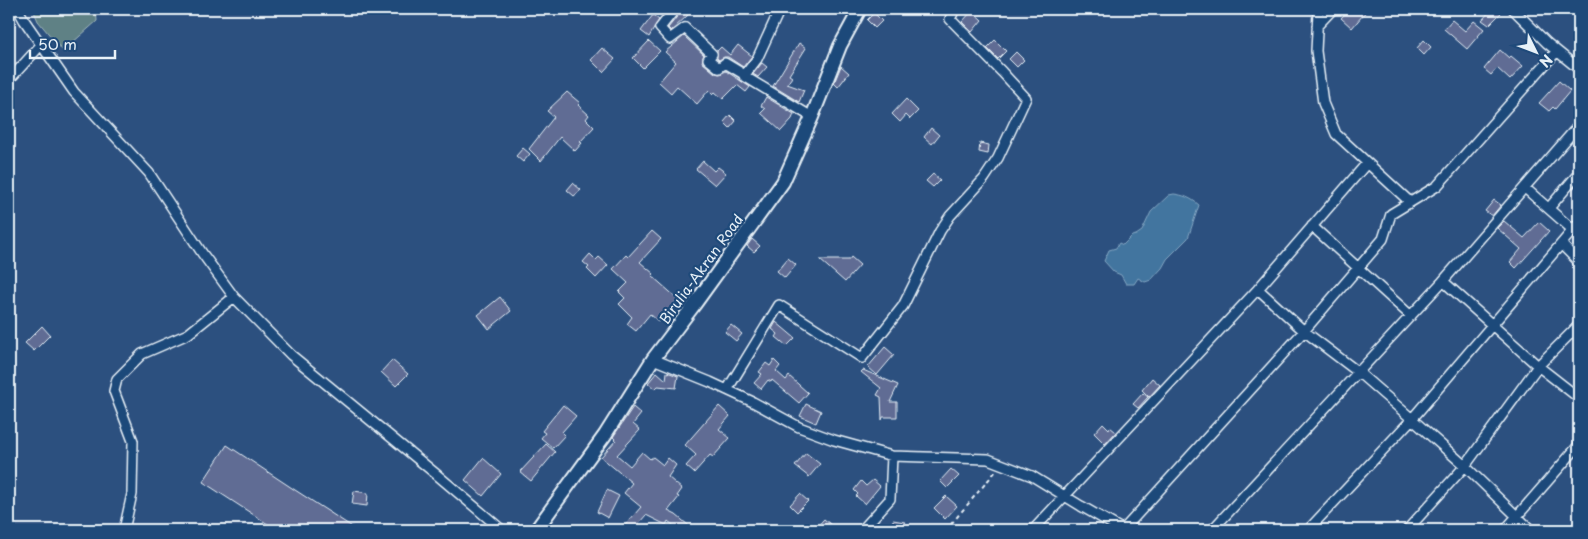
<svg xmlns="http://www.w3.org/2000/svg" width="1588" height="539" viewBox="0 0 1588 539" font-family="'Playpen Sans',sans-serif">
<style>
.green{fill:#5f8185;stroke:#a4b9be}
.water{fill:#42759f;stroke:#84a7c3}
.building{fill:#616c94;stroke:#e8f1f8}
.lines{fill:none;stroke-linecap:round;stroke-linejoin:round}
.street-casing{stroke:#e8f1f8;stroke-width:12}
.secondary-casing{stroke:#e8f1f8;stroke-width:16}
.path{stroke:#e8f1f8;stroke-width:2;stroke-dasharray:4 4;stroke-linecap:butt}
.street{stroke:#1f4a7a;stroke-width:9}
.secondary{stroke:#1f4a7a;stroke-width:12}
.labels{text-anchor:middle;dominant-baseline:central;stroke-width:4.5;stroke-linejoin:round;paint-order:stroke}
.street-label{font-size:14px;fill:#e8f1f8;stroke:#1f4a7a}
</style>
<rect width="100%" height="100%" fill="#2c507f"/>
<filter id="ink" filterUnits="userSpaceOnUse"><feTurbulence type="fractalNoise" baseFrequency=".02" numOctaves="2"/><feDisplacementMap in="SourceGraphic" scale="10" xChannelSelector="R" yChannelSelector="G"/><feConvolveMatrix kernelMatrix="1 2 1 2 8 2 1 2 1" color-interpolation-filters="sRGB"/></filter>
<g filter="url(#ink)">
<path class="green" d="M33,9H96L97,21L63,51L38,21Z"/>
<path class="water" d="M1174,194C1183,195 1191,198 1199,205L1188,238L1167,259L1162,268L1151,280L1145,282L1138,278L1134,284H1126L1121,275L1114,272L1104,261L1109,250L1116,248L1119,243L1123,245L1132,236L1136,235L1142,231L1151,212L1169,195Z"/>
<path class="building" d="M681,9L688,15L671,31L668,28L680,13Z
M1349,9H1368L1352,28L1341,18Z
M1492,9H1496L1501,13L1489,25L1482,20Z
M972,11L982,20L972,32L962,22Z
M874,13L882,21L875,28L867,20Z
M653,15L659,20L649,37L641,31Z
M1452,20L1465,31L1474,21L1484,29L1467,49L1444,29Z
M684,36L704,55L702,62L715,73L720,74L726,71L750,87L746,92L737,85L723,99L715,92L713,94L709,90L697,104L677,86L671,93L659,82L676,62L665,52Z
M995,40L1006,51L998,59L987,48Z
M1424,40L1431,47L1424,55L1417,48Z
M649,41L660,51L643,68L633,58Z
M799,43L806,48L789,75L792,77L787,84L804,90L799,102L773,86Z
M738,45L752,56L743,67L728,57H724L719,60L717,58V51L721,47L730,55Z
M602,48L615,59L603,72L591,60Z
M1500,50L1509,58L1511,56L1523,66L1510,80L1497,68L1491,75L1484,69Z
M1016,52L1024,60L1017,67L1009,59Z
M762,63L767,67L758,77L753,74Z
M841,66L849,73L838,87L834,83Z
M1559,81L1570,91L1555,109L1553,107L1549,111L1539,103Z
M567,92L580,103L578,105L589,115L586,119L594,127L580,142L582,143L575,151L560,137L541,161L529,149L554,117L547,111Z
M766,97L794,114L792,119L781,131L761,113L765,109L761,106Z
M906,99L918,111L910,119L906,115L900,122L892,114Z
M730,115L736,121L730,128L724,122Z
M931,128L939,135L932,144L924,137Z
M980,143L989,145L988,154L979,152Z
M523,148L530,154L523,162L516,156Z
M703,161L714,171L718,167L726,173L715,185L696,169Z
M933,174L940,180L933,187L926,181Z
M573,183L581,190L574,196L567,190Z
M1494,200L1501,205L1492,216L1485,211Z
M1504,221L1524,238L1539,222L1549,231L1516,268L1510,262L1521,249L1497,228Z
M652,231L661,239L640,262L654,274L652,276L678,299L659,322L650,314L636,331L627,324L632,317L619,304L625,298L619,292L628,283L613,269L626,255L628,257Z
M752,239L760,246L754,252L747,246Z
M590,254L596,260L599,257L608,265L596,278L587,269L589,267L583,262Z
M851,257L860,265L845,282L820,260H849Z
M788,258L796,265L785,278L777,271Z
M500,297L511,311L489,329L478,315Z
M776,322L795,338L787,346L776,337L778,334L772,329Z
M731,325L742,334L736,341L725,332Z
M42,326L50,335L34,351L25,343Z
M885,347L894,355L877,375L868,367Z
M392,360L408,374L396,386L381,372Z
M774,360L780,366L776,371L786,380L789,376L808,393L799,403L772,380L771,382L768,380L761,389L754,383L762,374L759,372L766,363L770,366Z
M863,370L898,385L890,402H897V417H883L882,420L881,397L877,395L881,388L861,372Z
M657,372L666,380L667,372L678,376L676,388L658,386L655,389L648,383Z
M1152,378L1160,385L1149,397L1142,390Z
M1143,393L1148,397L1138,408L1133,404Z
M806,404L821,411L816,423L800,416Z
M563,405L576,416L562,432L565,435L553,448L541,438L545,433L542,431Z
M719,406L730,416L719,429L730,438L713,457L710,455L694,473L686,466L696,455L685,445Z
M633,407L641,414L633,424L640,430L617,455L630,466L642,452L650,459L653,457L663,465L668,458L676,465L668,477L682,489L677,496L679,497L668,511L676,515L694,530H679L668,521L666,525L646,515L633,530H621L641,507L624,493L632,483L601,457L616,440L613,437Z
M1103,423L1109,429L1110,427L1116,432L1105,444L1094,433Z
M546,444L555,452L531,481L520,472Z
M227,445L295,490L357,530H277L203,482Z
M806,453L820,464L809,477L795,466Z
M483,458L501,474L483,496L465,480Z
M951,469L959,476L947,488L940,481Z
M873,480L880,486L865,504L856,496L858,494L854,490L861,481L866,486Z
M607,490L619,496L608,518L597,512Z
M354,491L368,493L367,506L352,504Z
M800,494L808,501L797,512L790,505Z
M946,496L957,506L945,519L934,508Z
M824,519L837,530H814Z
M893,520L905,522L903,530H891Z"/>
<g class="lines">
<g class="street-casing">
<path id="street" d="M18,9L24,20L74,92L149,173L202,253L234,297L291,355L436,474L502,530
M675,9L660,28L670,39L685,28L712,54L708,59L719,68L725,63L745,75
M780,9L757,59L744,76L812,117
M1320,9L1318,12L1316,51L1323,103L1336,134L1410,202
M1513,9L1547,43L1579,69
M1317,26L1333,9
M9,80L41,45
M1525,188L1573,230
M1549,208L1579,173
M1312,226L1411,316
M1561,244L1579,262
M1443,281L1579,125
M1258,289L1367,163
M653,359L710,382L753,402L799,427L834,440L892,456L988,459L1032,476L1081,506L1123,530
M727,390L779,305L862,358L903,306L940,231L950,216L984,179L998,158L1026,98L1002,72L950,19L953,13L948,9
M124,530L132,494L133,441L114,391L117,379L142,354L188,334L234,297
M862,530L890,499L892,456
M1033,530L1258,289L1304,331L1358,372L1412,419L1465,466L1531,530
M1123,530L1304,331L1383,239L1391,214L1437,186L1557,51
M1212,530L1443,281L1538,366L1579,398
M1308,530L1412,419L1579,223
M1407,530L1465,466L1538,366L1579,325
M1505,530L1579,445"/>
</g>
<g class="secondary-casing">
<path id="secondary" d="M536,530L605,435L653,359L694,305L783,182L812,117L840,46L860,9"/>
</g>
<path class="path" d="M946,530L996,471"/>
<use href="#street" class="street"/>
<use href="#secondary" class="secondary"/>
</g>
</g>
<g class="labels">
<g class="street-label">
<text transform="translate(701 269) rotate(-54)">Birulia-Akran Road</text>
</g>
</g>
<rect width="1588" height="539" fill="none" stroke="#1f4a7a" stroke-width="30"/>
<rect x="15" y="15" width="1558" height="509" fill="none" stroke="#e8f1f8" stroke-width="2" filter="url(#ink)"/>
<g transform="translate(1536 52) rotate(132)" stroke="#1f4a7a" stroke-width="4" paint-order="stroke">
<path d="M0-4L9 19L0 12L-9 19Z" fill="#e8f1f8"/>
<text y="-8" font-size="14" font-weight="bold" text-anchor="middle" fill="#e8f1f8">N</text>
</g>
<path d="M30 50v8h85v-8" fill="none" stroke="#e8f1f8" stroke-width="2.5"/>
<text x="38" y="50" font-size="15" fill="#e8f1f8" stroke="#1f4a7a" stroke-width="4" paint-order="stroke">50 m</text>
</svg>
